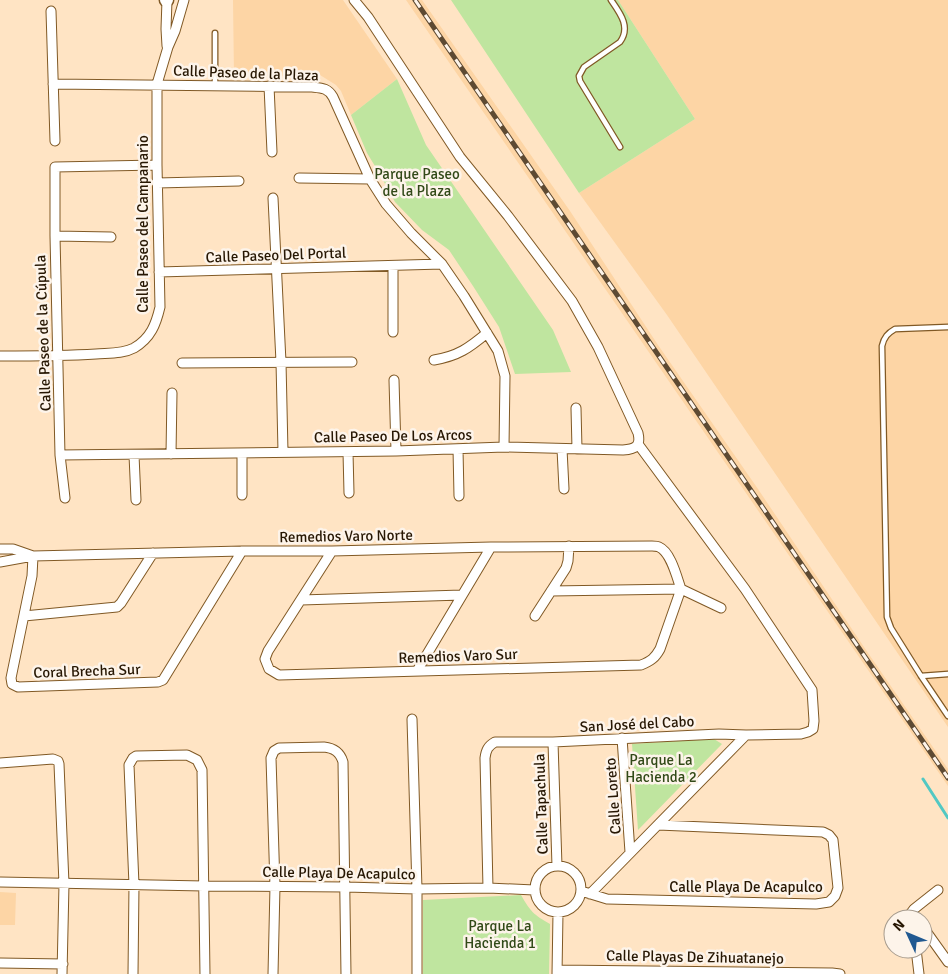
<svg xmlns="http://www.w3.org/2000/svg" width="948" height="974" viewBox="0 0 948 974" font-family="Signika,sans-serif">
<style>
.built{fill:#fdd5a5}
.green{fill:#bfe59f}
.lines{fill:none;stroke-linecap:round;stroke-linejoin:round}
.stream{stroke:#52c8c3;stroke-width:3}
.service-casing{stroke:#805925;stroke-width:7}
.minor-casing{stroke:#805925;stroke-width:11}
.secondary-casing{stroke:#805925;stroke-width:15}
.service{stroke:#fff;stroke-width:4.5}
.minor{stroke:#fff;stroke-width:9}
.secondary{stroke:#fff;stroke-width:12}
.rail-casing{stroke:#5d4a33;stroke-width:5}
.rail{stroke:#fdf4ea;stroke-width:3;stroke-dasharray:9;stroke-linecap:butt}
.labels{text-anchor:middle;dominant-baseline:central;stroke-width:5;stroke-linejoin:round;paint-order:stroke}
.street-label{font-size:15px;fill:#271703;stroke:#fdf4ea}
.park-label{font-size:15px;fill:#324a18;stroke:#fdf4ea}
</style>
<rect width="100%" height="100%" fill="#ffe4c4"/>
<path class="built" d="M233,0H343L397,79L351,115L341,91L336,85L320,75L234,77Z
M406,0H422L570,211L658,345L758,489L866,650L948,769V786Z
M618,0H948V727L667,315L579,193L695,119Z
M0,892L16,893L15,925H0Z"/>
<path class="green" d="M451,0H618L695,119L579,193Z
M397,79L426,145L553,330L571,372L515,374L499,327L473,286L449,250L422,230L395,202L378,171L367,153L351,115Z
M714,739L722,744L638,830L632,744L693,740Z
M521,895C530,911 534,915 550,924L549,974H423V900Z"/>
<g class="lines">
<path class="stream" d="M923,779L948,818"/>
<g class="service-casing">
<path id="service" d="M611,0C620,13 631,27 620,42L584,67L579,76L580,81L620,147
M215,33V85
M948,327L895,329C888,333 884,337 882,346L887,617L891,628L921,676L948,716
M921,676L948,674"/>
</g>
<g class="minor-casing">
<path id="minor" d="M167,0L166,29L167,46
M51,11L55,141
M53,84L312,87C322,88 328,88 333,97L370,179L386,204L411,233L442,264L464,296L498,351L505,376L504,447
M269,86L272,152
M299,178L370,179
M157,183L239,181
M273,198L281,362L283,452
M55,236L111,237
M393,266V332
M159,272L442,264
M0,356C32,356 64,356 96,354C109,353 123,354 134,348C151,338 156,324 160,307L157,165V84L168,47L175,31L184,0
M434,360C458,356 469,348 487,333
M182,363L352,362
M394,380L396,451
M576,408L577,449
M458,449L459,496
M562,449L564,489
M348,452L349,493
M242,453V495
M171,454L172,393
M60,455L396,451L504,447L623,450C636,449 641,446 638,433L598,347L572,301L508,216L460,157L368,17L354,0
M134,455L136,500
M65,498L60,455L55,236V167L157,165
M0,549H13L33,556
M33,556L32,576L11,678L12,684L18,687L158,682L163,680L242,551
M0,562L33,556L242,551H332L491,547L652,546C654,546 657,546 659,547C671,552 677,578 681,589L660,649C655,658 651,661 641,665L279,675L269,669L265,659L268,651L332,551
M551,591L681,589L721,608
M301,600L462,595
M24,616L117,607L121,603L153,553
M535,616L566,568L568,561L569,546
M417,671L491,547
M412,719L417,889V974
M622,738L630,852
M553,742L557,866
M0,763L53,759L58,761L59,764L64,884L62,974
M535 889a23 23 0 1 1 46 0a23 23 0 1 1-46 0Z
M0,882L204,886L346,887L417,889L488,888L534,890
M488,888L485,758C486,750 488,746 495,742H553L719,734L746,735L801,734L808,732L813,729L814,721L812,690L745,589L638,444
M581,891L607,899L816,904L829,902L835,896L838,888L833,840L829,835L823,832L658,825
M590,894L746,735
M912,919L911,913L914,909L938,890
M923,927L948,962
M916,949L919,974
M0,963L63,964
M557,970L832,973L840,974
M133,974L134,885L129,765L133,758L136,756L187,755L197,760L202,770L205,974
M273,974L275,886L271,758L274,751L279,748L324,747C334,748 340,752 343,762L346,974
M557,974L558,913"/>
</g>
<g class="secondary-casing">
<path id="secondary" d="M166,0H167"/>
</g>
<use href="#service" class="service"/>
<use href="#minor" class="minor"/>
<use href="#secondary" class="secondary"/>
<g class="rail-casing">
<path id="rail" d="M415,0L948,778"/>
</g>
<use href="#rail" class="rail"/>
</g>
<g class="labels">
<g class="street-label">
<text transform="translate(246 73) rotate(2)">Calle Paseo de la Plaza</text>
<text transform="translate(143 224) rotate(-90)">Calle Paseo del Campanario</text>
<text transform="translate(276 255) rotate(-2)">Calle Paseo Del Portal</text>
<text transform="translate(43 333) rotate(-92)">Calle Paseo de la Cúpula</text>
<text transform="translate(393 436) rotate(-1)">Calle Paseo De Los Arcos</text>
<text transform="translate(346 536) rotate(-1)">Remedios Varo Norte</text>
<text transform="translate(458 656) rotate(-2)">Remedios Varo Sur</text>
<text transform="translate(87 671) rotate(-2)">Coral Brecha Sur</text>
<text transform="translate(637 724) rotate(-3)">San José del Cabo</text>
<text transform="translate(613 796) rotate(-94)">Calle Loreto</text>
<text transform="translate(541 804) rotate(-92)">Calle Tapachula</text>
<text transform="translate(339 873) rotate(1)">Calle Playa De Acapulco</text>
<text x="746" y="887">Calle Playa De Acapulco</text>
<text transform="translate(695 957) rotate(1)">Calle Playas De Zihuatanejo</text>
</g>
<g class="park-label">
<text x="417" y="174">Parque Paseo<tspan x="417" dy="17">de la Plaza</tspan></text>
<text x="661" y="760">Parque La<tspan x="661" dy="17">Hacienda 2</tspan></text>
<text x="500" y="926">Parque La<tspan x="500" dy="17">Hacienda 1</tspan></text>
</g>
</g>
<g transform="translate(908 934) rotate(314)"><circle r="24" fill="#fdf4ea" stroke="#a79c8e"/>
<path d="M0-4L9 19L0 12L-9 19Z" fill="#215991"/>
<text y="-8" font-size="14" font-weight="bold" text-anchor="middle" fill="#271703">N</text>
</g>
</svg>
